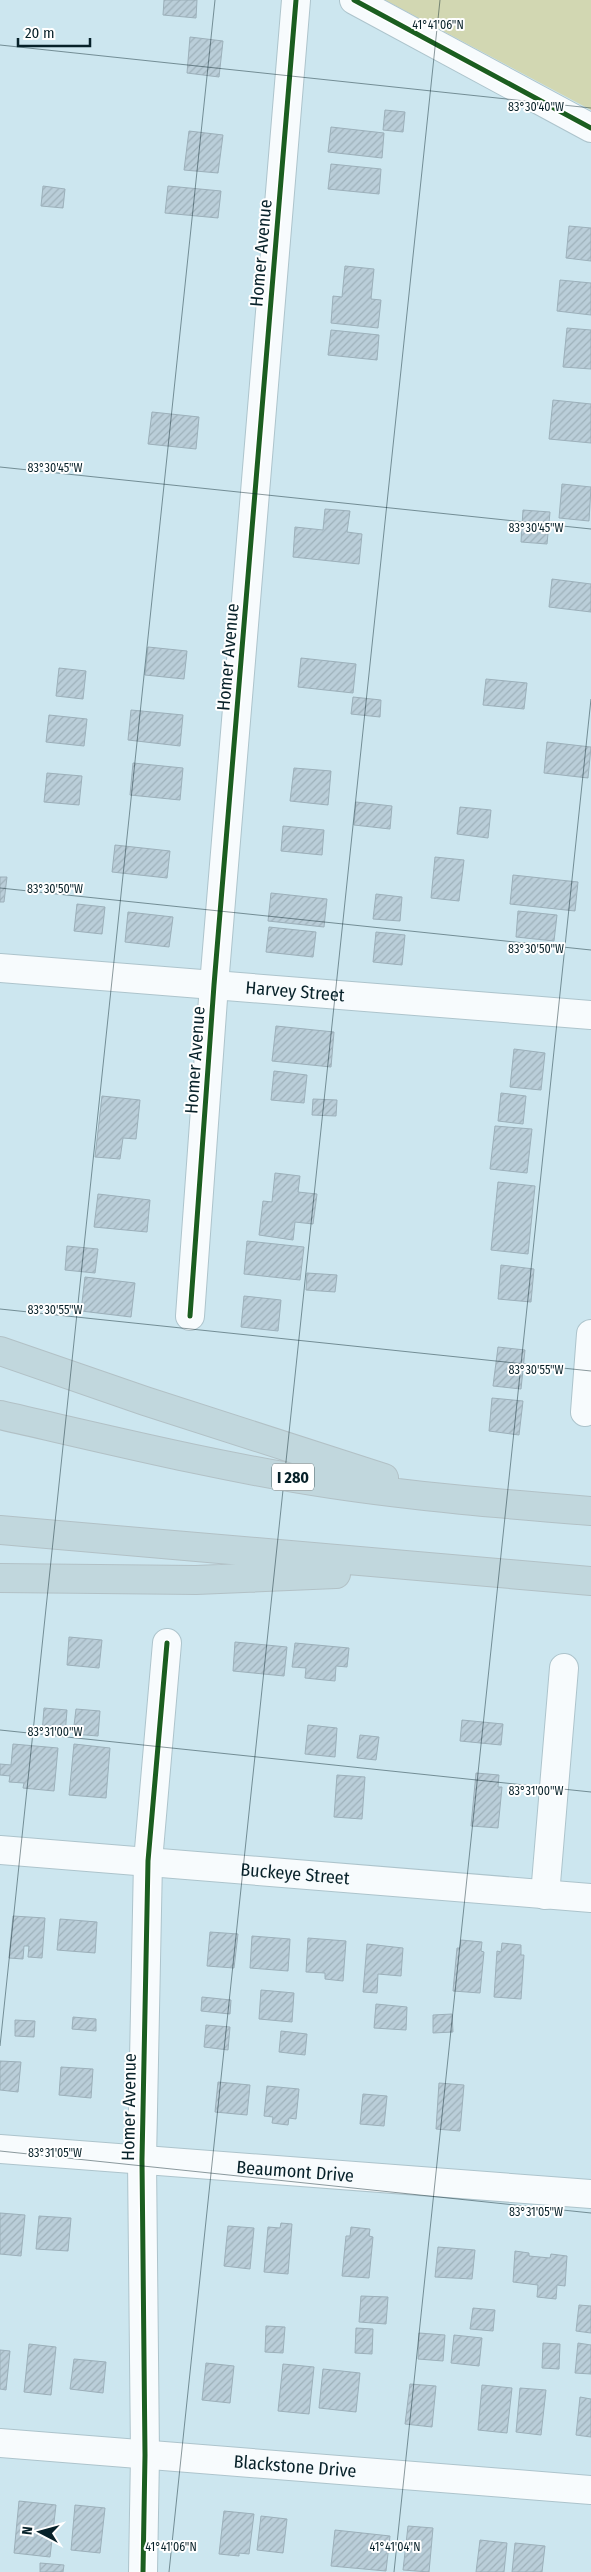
<svg xmlns="http://www.w3.org/2000/svg" width="591" height="2572" viewBox="0 0 591 2572" font-family="'Fira Sans Condensed',sans-serif">
<style>
.park{fill:#d2d7b2}
.building{fill:url(#building-hatch);stroke:#9cb0ba}
.lines{fill:none;stroke-linecap:round;stroke-linejoin:round}
.minor-casing{stroke:#adc4cc;stroke-width:30}
.highway-casing{stroke:#b2c1c6;stroke-width:30}
.minor{stroke:#f7fbfd;stroke-width:28}
.highway{stroke:#c1d7dd;stroke-width:28}
.cycleway-casing{stroke:#fff;stroke-width:8}
.cycleway{stroke:#1b5e20;stroke-width:5}
.ticks{fill:none;stroke:#072129;stroke-width:1;stroke-opacity:0.45}
.labels{text-anchor:middle;dominant-baseline:central;stroke-width:4;stroke-linejoin:round;paint-order:stroke}
.shield{fill:#fff;stroke:#516469;stroke-width:1}
.shield-label{font-size:16px;font-weight:bold;fill:#072129}
.street-label{font-size:18px;fill:#072129;stroke:#fff}
.ticks-label{font-size:12px;text-anchor:middle;fill:#072129;stroke:#fff;stroke-width:4;stroke-linejoin:round;paint-order:stroke}
</style>
<defs>
<pattern id="building-hatch" width="6" height="6" patternUnits="userSpaceOnUse" patternTransform="scale(1.25)"><rect width="6" height="6" fill="#baced9"/><path d="M-1 1l2-2M0 6l6-6M5 7l2-2" fill="none" stroke="#9eb1ba"/></pattern>
</defs>
<rect width="100%" height="100%" fill="#cce6ef"/>
<path class="park" d="M385,0H591V110Z"/>
<path class="building" d="M164,0H197L196,18L163,15Z
M190,37L223,41L219,77L187,73Z
M385,110L405,112L403,132L383,130Z
M331,127L384,133L382,158L328,152Z
M189,131L223,135L218,173L184,170Z
M331,164L381,169L379,194L328,189Z
M43,186L65,189L63,208L41,206Z
M168,186L221,191L218,218L165,213Z
M569,226L591,228V261L566,258Z
M345,266L374,269L371,299L381,300L378,328L331,323L333,296L342,297Z
M560,280L591,283V315L557,311Z
M567,328L591,330V369L563,367Z
M331,330L379,335L377,360L328,355Z
M553,400L591,404V443L549,439Z
M152,412L199,417L196,449L148,444Z
M562,484L591,487L589,521L559,518Z
M325,509L350,511L347,532L362,534L359,564L293,557L295,527L323,530Z
M523,510L550,512L547,544L521,542Z
M552,579L591,584V612L549,607Z
M148,647L187,651L184,679L145,675Z
M301,658L356,664L353,693L298,687Z
M59,668L86,671L83,699L56,696Z
M486,679L527,683L524,709L483,705Z
M353,697L381,700L380,717L351,714Z
M131,710L183,715L180,746L128,740Z
M49,715L87,719L84,746L46,742Z
M547,742L591,747L588,778L544,773Z
M133,763L183,768L180,800L130,795Z
M294,768L331,771L328,805L290,801Z
M47,773L82,776L79,805L44,802Z
M356,802L392,806L390,829L354,825Z
M460,807L491,810L488,838L457,834Z
M283,826L324,830L322,855L281,851Z
M115,845L170,851L167,878L112,872Z
M435,857L464,860L459,901L431,898Z
M513,875L578,882L575,911L510,904Z
M0,877H7L4,902H0Z
M271,893L327,899L324,927L268,921Z
M376,894L402,897L400,921L373,919Z
M77,904L105,907L102,934L74,931Z
M518,911L557,915L554,941L516,937Z
M128,912L173,917L169,947L125,942Z
M269,927L316,932L313,957L266,952Z
M376,932L405,935L402,965L373,962Z
M276,1026L334,1032L331,1067L272,1061Z
M514,1049L545,1053L541,1090L510,1087Z
M274,1071L307,1075L304,1103L271,1100Z
M501,1093L526,1096L523,1124L498,1121Z
M102,1096L140,1100L136,1139L123,1138L120,1159L95,1157Z
M313,1099L337,1100L336,1116L312,1115Z
M495,1126L532,1129L527,1173L490,1169Z
M275,1173L300,1176L298,1192L317,1194L313,1224L295,1222L293,1240L259,1235L263,1201L272,1202Z
M498,1182L535,1186L528,1254L491,1250Z
M98,1194L150,1200L147,1232L94,1227Z
M247,1241L304,1247L300,1280L244,1274Z
M67,1246L98,1249L95,1273L65,1270Z
M501,1265L534,1269L531,1302L498,1299Z
M307,1273L337,1275L335,1292L306,1290Z
M85,1277L135,1283L131,1317L81,1311Z
M244,1296L281,1300L278,1331L241,1327Z
M498,1347L525,1350L521,1389L493,1386Z
M492,1398L523,1401L519,1435L489,1431Z
M69,1637L102,1640L99,1668L67,1665Z
M235,1642L287,1647L284,1676L233,1671Z
M295,1643L349,1648L347,1667L336,1666L335,1681L305,1678L306,1668L292,1667Z
M44,1708L67,1710L65,1735L42,1734Z
M76,1709L100,1711L98,1736L73,1734Z
M462,1720L503,1724L501,1745L460,1741Z
M308,1725L337,1728L335,1757L305,1754Z
M360,1735L379,1737L376,1760L357,1758Z
M13,1744L58,1748L54,1791L23,1788L24,1783L9,1782L10,1776L0,1775V1764L11,1765Z
M74,1744L110,1748L106,1798L69,1795Z
M476,1773L499,1775L498,1787H502L498,1828L471,1826Z
M337,1775L365,1777L362,1819L334,1817Z
M13,1916L45,1918L42,1958L28,1957L29,1946H24L23,1959L9,1958Z
M60,1919L97,1922L95,1953L57,1950Z
M210,1932L238,1934L234,1968L207,1966Z
M252,1936L290,1939L288,1971L250,1968Z
M308,1938L346,1941L343,1981L325,1979V1973L306,1972Z
M461,1940L482,1942L481,1951L484,1952L480,1993L453,1991L457,1948H460Z
M502,1943L521,1945V1955H524L521,1999L494,1997L497,1951L501,1952Z
M367,1944L403,1948L401,1976L378,1974L377,1993L363,1992Z
M261,1990L294,1993L292,2022L259,2019Z
M202,1997L231,2000L230,2014L201,2011Z
M376,2004L407,2007L406,2030L374,2028Z
M452,2014L453,2032L433,2033V2015Z
M73,2017L96,2019V2031L72,2029Z
M15,2020L35,2021L34,2037L15,2036Z
M206,2025L230,2027L228,2050L204,2047Z
M281,2031L307,2034L305,2055L279,2052Z
M0,2061L21,2062L18,2092L0,2090Z
M61,2067L93,2069L91,2098L59,2095Z
M218,2082L250,2085L247,2115L215,2112Z
M439,2083L464,2085L460,2131L436,2129Z
M267,2086L299,2089L296,2119L289,2118L288,2125L272,2123L273,2117L264,2116Z
M363,2094L387,2096L384,2126L360,2124Z
M0,2213L25,2215L21,2256L0,2254Z
M39,2216L71,2218L68,2251L36,2249Z
M281,2223L292,2224L288,2274L264,2272L268,2227L280,2228Z
M228,2226L254,2228L250,2269L224,2266Z
M351,2227L370,2229L369,2236L373,2237L369,2278L342,2276L346,2236H350Z
M438,2247L475,2250L472,2279L435,2277Z
M515,2251L529,2253V2256L550,2258L551,2254L567,2256L565,2286L557,2285L556,2299L537,2297L538,2285L513,2282Z
M361,2296L388,2297L386,2324L359,2322Z
M579,2305L591,2306V2333L576,2331Z
M473,2308L495,2310L493,2331L470,2329Z
M266,2326L285,2327L283,2353L265,2352Z
M356,2328L373,2329L372,2354L355,2353Z
M419,2333L445,2335L443,2361L418,2359Z
M454,2335L482,2338L479,2366L451,2363Z
M543,2343L560,2344L559,2369L542,2368Z
M578,2343L591,2345V2374L575,2373Z
M29,2344L56,2347L51,2395L24,2392Z
M0,2350L10,2351L6,2390L0,2389Z
M74,2359L106,2362L103,2393L70,2389Z
M206,2363L234,2366L230,2403L202,2400Z
M283,2364L314,2367L309,2414L278,2411Z
M323,2369L360,2373L356,2412L319,2408Z
M410,2384L436,2386L432,2427L405,2424Z
M482,2385L512,2388L507,2433L478,2430Z
M520,2388L546,2390L541,2435L516,2432Z
M580,2397L591,2399V2437L576,2435Z
M19,2501L56,2505L50,2557L14,2553Z
M75,2505L105,2508L100,2553L71,2550Z
M224,2511L254,2514L249,2554L239,2553V2556L219,2554Z
M261,2516L287,2519L283,2553L257,2550Z
M408,2526L433,2528L429,2572L403,2570Z
M335,2530L390,2536L386,2571L331,2566Z
M480,2540L507,2543L504,2572H476Z
M515,2543L545,2546L542,2572H512Z
M40,2563L64,2565L63,2572H40Z"/>
<g class="lines">
<g class="minor-casing">
<g id="minor">
<path d="M354,0L591,128"/>
<path id="s1" d="M0,968L591,1015"/>
<path d="M190,1316L214,985L296,0"/>
<path d="M585,1412L591,1334"/>
<path id="s2" d="M0,1850L591,1898"/>
<path d="M545,1895L564,1668"/>
<path id="s3" d="M0,2149L591,2194"/>
<path id="s4" d="M0,2443L591,2490"/>
<path d="M143,2572L145,2455L142,2160L148,1861L167,1643"/>
</g>
</g>
<g class="highway-casing">
<path id="highway" d="M0,1351L145,1401L384,1478
M0,1415C110,1440 219,1467 331,1484C417,1497 504,1504 591,1511
M0,1530L591,1581
M0,1578L196,1580L336,1574"/>
</g>
<use href="#minor" class="minor"/>
<use href="#highway" class="highway"/>
<g class="cycleway-casing">
<path id="cycleway" d="M354,0L591,128
M190,1316L214,985L296,0
M143,2572L145,2455L142,2160L148,1861L167,1643"/>
</g>
<use href="#cycleway" class="cycleway"/>
</g>
<path class="ticks" d="M0,45L591,108M0,467L591,529M0,888L591,950M0,1309L591,1371M0,1730L591,1792M0,2046L215,0M0,2151L591,2213M169,2572L440,0M394,2572L591,699"/>
<g class="labels">
<rect class="shield" x="272" y="1463.5" width="42" height="27" rx="4"/>
<g class="shield-label">
<text x="293" y="1477">I 280</text>
</g>
<g class="street-label">
<text transform="translate(261 253) rotate(-85)">Homer Avenue</text>
<text transform="translate(228 657) rotate(-85)">Homer Avenue</text>
<text stroke="none"><textPath href="#s1" startOffset="296">Harvey Street</textPath></text>
<text transform="translate(195 1060) rotate(-86)">Homer Avenue</text>
<text stroke="none"><textPath href="#s2" startOffset="296">Buckeye Street</textPath></text>
<text transform="translate(129 2107) rotate(-89)">Homer Avenue</text>
<text stroke="none"><textPath href="#s3" startOffset="296">Beaumont Drive</textPath></text>
<text stroke="none"><textPath href="#s4" startOffset="296">Blackstone Drive</textPath></text>
</g>
</g>
<g class="ticks-label">
<text x="438" y="29">41°41'06"N</text>
<text x="536" y="111">83°30'40"W</text>
<text x="55" y="472">83°30'45"W</text>
<text x="536" y="532">83°30'45"W</text>
<text x="55" y="893">83°30'50"W</text>
<text x="536" y="953">83°30'50"W</text>
<text x="55" y="1314">83°30'55"W</text>
<text x="536" y="1374">83°30'55"W</text>
<text x="55" y="1736">83°31'00"W</text>
<text x="536" y="1795">83°31'00"W</text>
<text x="55" y="2157">83°31'05"W</text>
<text x="536" y="2216">83°31'05"W</text>
<text x="171" y="2551">41°41'06"N</text>
<text x="395" y="2551">41°41'04"N</text>
</g>
<g transform="translate(40 2532) rotate(276)" stroke="#ffffff" stroke-width="4" paint-order="stroke">
<path d="M0-4L9 19L0 12L-9 19Z" fill="#072129"/>
<text y="-8" font-size="14" font-weight="bold" text-anchor="middle" fill="#072129">N</text>
</g>
<path d="M18 38v8h72v-8" fill="none" stroke="#072129" stroke-width="2.5"/>
<text x="25" y="38" font-size="15" fill="#072129" stroke="#ffffff" stroke-width="4" paint-order="stroke">20 m</text>
</svg>
